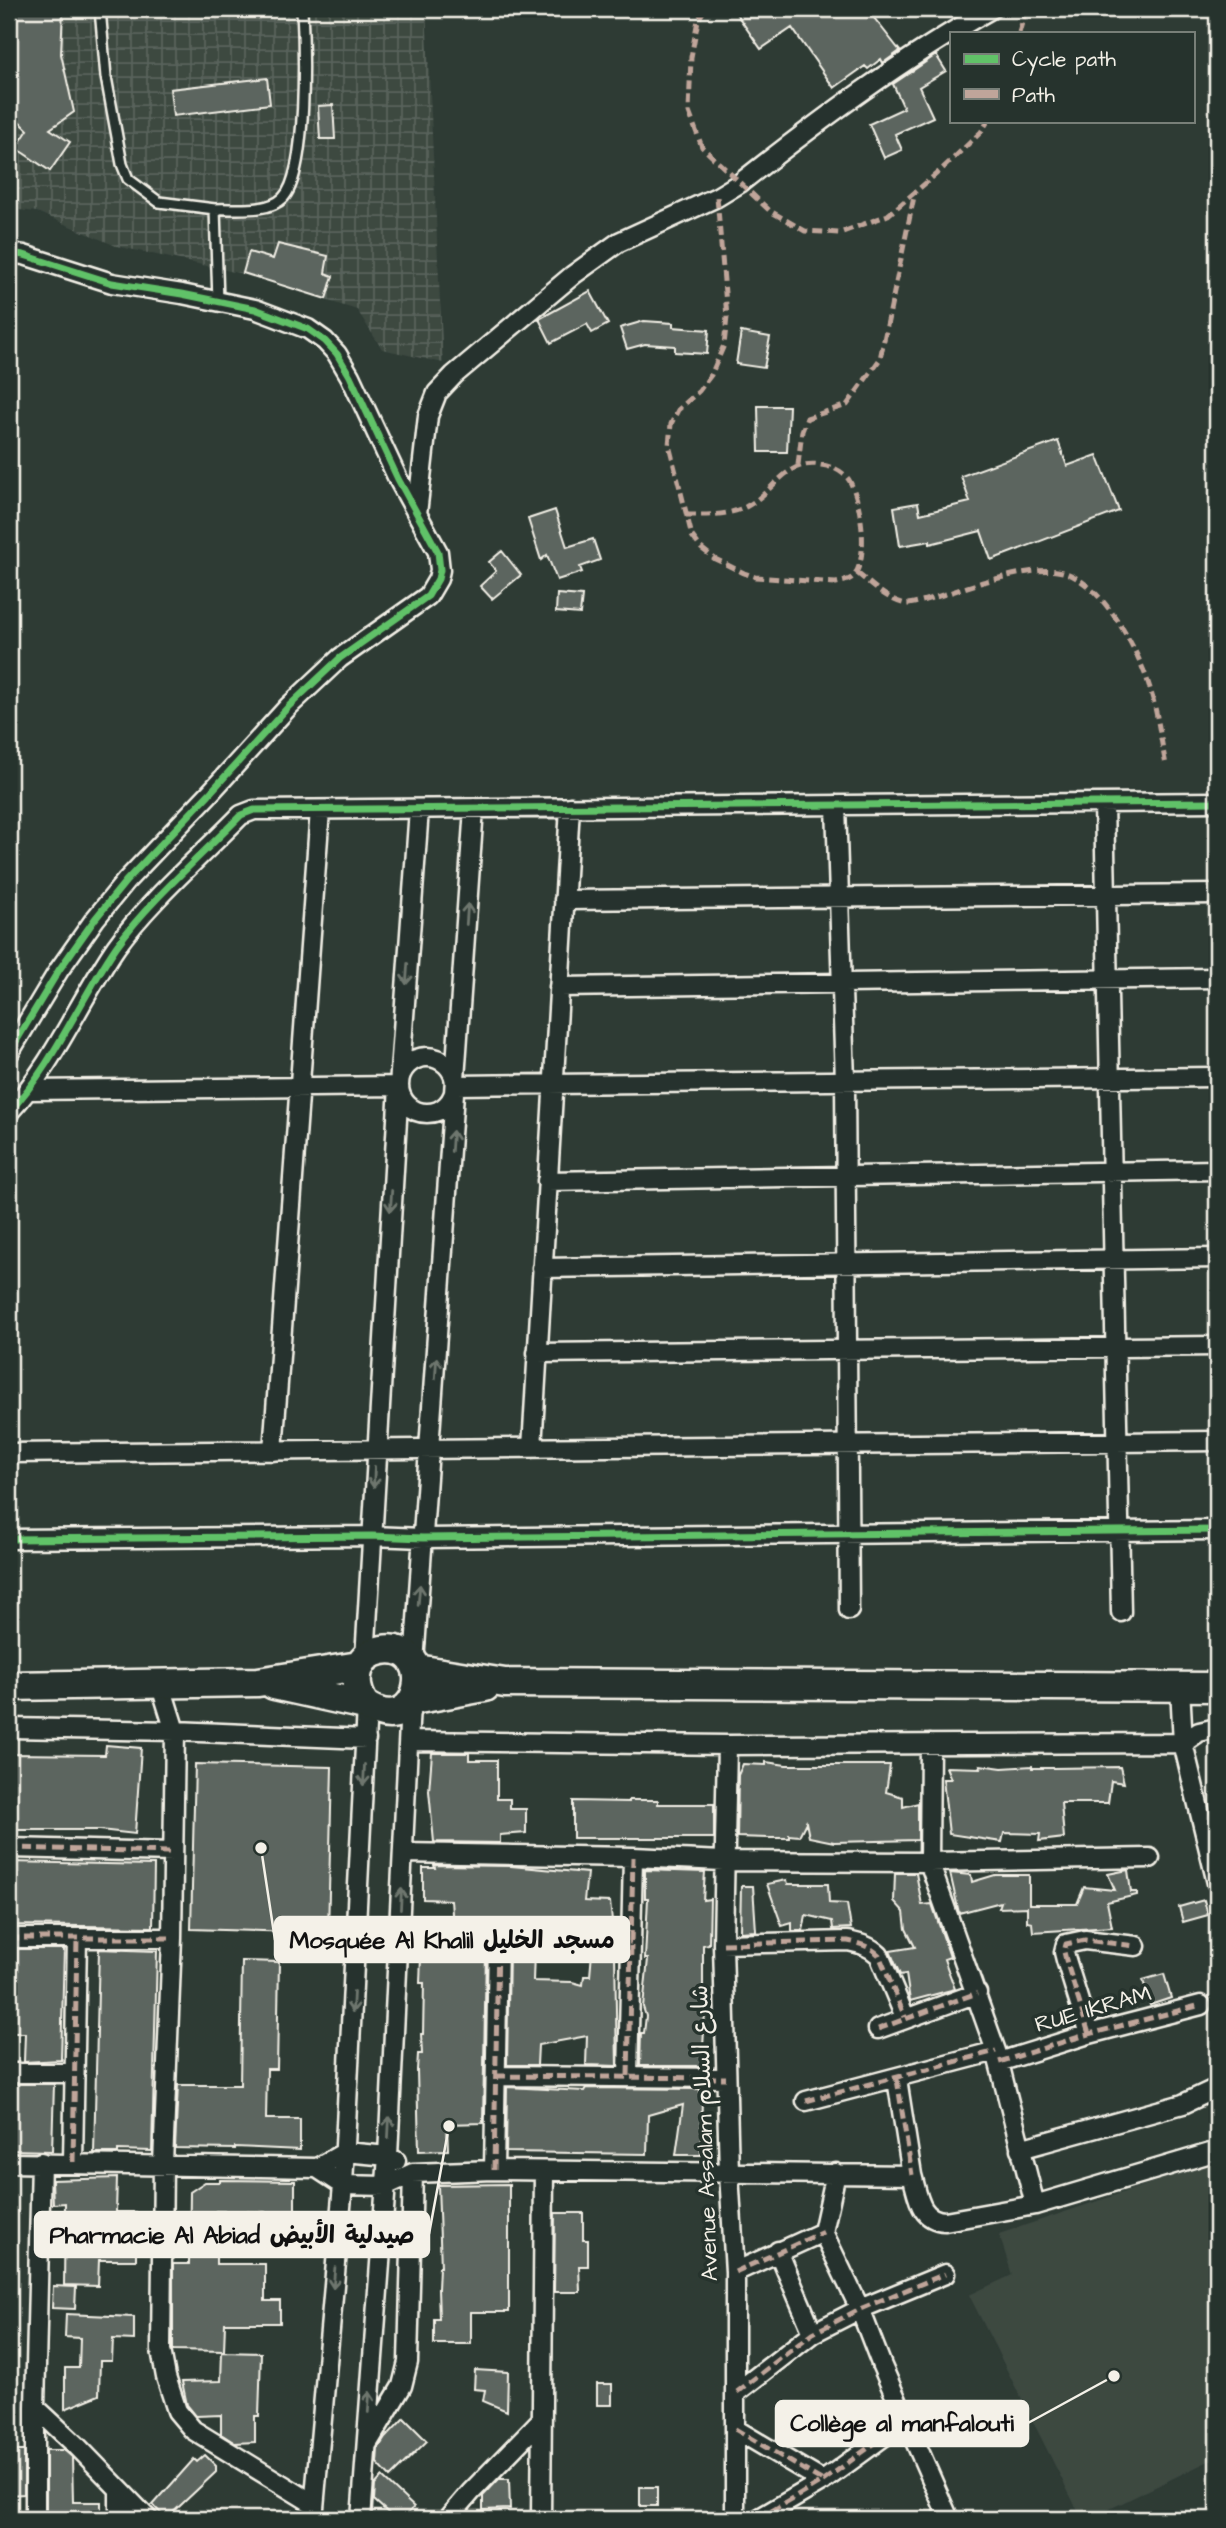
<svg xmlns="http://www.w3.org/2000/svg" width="1226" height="2528" viewBox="0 0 1226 2528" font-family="'Architects Daughter','Playpen Sans Arabic',sans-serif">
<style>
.built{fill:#3c4841}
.industrial{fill:url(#industrial-grid)}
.building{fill:#5c655e;stroke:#f4f1e8;stroke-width:2}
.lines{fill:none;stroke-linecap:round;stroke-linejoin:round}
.lane-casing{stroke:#f4f1e8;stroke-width:14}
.street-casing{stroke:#f4f1e8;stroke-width:23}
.primary-casing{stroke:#f4f1e8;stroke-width:33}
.lane{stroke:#26332d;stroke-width:9}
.street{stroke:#26332d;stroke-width:18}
.primary{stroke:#26332d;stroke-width:28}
.quiet{stroke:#c0a59a;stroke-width:5;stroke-dasharray:10 5;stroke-linecap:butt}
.cycleway-casing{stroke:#26332d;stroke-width:11}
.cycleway{stroke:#61c268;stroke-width:7}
.oneway{stroke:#6e766e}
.labels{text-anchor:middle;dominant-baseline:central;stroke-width:7;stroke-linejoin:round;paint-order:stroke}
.street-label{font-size:23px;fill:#f4f1e8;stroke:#26332d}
.leader{fill:none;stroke:#f4f1e8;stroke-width:2.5}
.callout-dot{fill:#f4f1e8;stroke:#26332d;stroke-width:2.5}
.callout{fill:#f4f1e8;stroke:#f4f1e8;stroke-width:2.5}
.callout-label{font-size:24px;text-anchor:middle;font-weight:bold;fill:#111}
</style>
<defs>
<pattern id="industrial-grid" width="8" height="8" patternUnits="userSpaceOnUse" patternTransform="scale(1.75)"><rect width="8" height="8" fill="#3c4841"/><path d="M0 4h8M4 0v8" fill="none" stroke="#59635c"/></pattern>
</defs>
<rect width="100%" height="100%" fill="#2e3b34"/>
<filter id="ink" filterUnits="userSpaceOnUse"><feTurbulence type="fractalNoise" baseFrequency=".0143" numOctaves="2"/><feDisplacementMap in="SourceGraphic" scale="14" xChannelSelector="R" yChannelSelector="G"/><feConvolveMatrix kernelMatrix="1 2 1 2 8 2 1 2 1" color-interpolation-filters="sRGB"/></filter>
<g filter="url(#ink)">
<path class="built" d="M1217,2161V2457L1089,2519H1082L969,2295L1012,2275L999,2234Z"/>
<path class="industrial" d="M9,9H426L443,363L382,349L357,310L243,274L116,246L37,212L9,209Z"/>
<path class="building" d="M9,9H63L61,54L74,112L50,129L70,142L50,171L16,148L28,130L15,117Z
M733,9H867L900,51L883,63L881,59L868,69L865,66L834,88L792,28L761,49Z
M936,55L946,71L919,87L933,117L895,134L902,150L884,158L869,124L904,108L893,84Z
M267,78L270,104L173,116L170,89Z
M333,105L335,139H320L318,106Z
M278,244L328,256L325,273L333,276L326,299L243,273L249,252L273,259Z
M590,291L608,324L592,333L587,324L551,343L539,319Z
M644,321L673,323V327L709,330L707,354L675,352V346L645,344L627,349L620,328Z
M741,332L770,337L764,368L736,364Z
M758,406H789L787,452H759Z
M1058,441L1067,466L1097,455L1119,511L991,560L981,531L930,544V541L900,546L894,507L918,503L920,514L970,502L961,476Z
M555,510L567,547L593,539L600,560L580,567L582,572L557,580L547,555L541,560L528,519Z
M502,551L521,575L492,599L480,586L496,571L489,562Z
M557,594L582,596L580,614L556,612Z
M106,1745L141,1748L135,1834L100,1830H9V1754L105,1755Z
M432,1753H469V1760H497V1799H510V1809H526V1833L500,1835V1843L434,1842L429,1791Z
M766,1762L786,1765H890L886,1792L903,1797V1807L918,1803V1840L834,1842L809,1837L806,1822L799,1836L789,1835V1838H768L737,1837L738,1775L743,1764L766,1765Z
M195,1764L332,1767L328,1933L191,1929Z
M980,1765L1002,1768L1032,1766V1768H1053L1120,1767L1124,1783L1111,1781L1108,1803H1061L1064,1838L1039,1841L1040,1834L1004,1833L1002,1842L949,1834L943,1779H951L946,1767L981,1768Z
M629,1800H658V1804H714V1838H573V1801L629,1802Z
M9,1862L154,1865L153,1927L9,1925Z
M434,1865L511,1866L587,1873L584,1901L610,1902L613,1930L453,1928L451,1900L423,1899V1868H435Z
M645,1870L705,1872L703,1900L710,1899L709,1944L703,1945V1994H709L708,2012H705L702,2066H640L641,2033H644L646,2016L643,2007L648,1959H645L648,1898H645Z
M1128,1870L1131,1892H1137V1895L1107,1902L1112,1927L1033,1932L1032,1923L1027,1922V1907L999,1908L1001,1902L959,1913L950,1873L971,1875L972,1882L995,1875H1029V1904H1077L1084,1887L1115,1890L1108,1874Z
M895,1873H916L922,1905L932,1904L950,1957L944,1959L955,1989L910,2001L906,1974L900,1975L890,1951L915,1947L906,1929L904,1912L894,1901Z
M787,1880L788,1884H828L829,1903L847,1904L851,1928L833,1929L832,1921L806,1915L803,1931H792V1923L782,1926L767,1884Z
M741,1886H753L756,1931L740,1932Z
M1204,1900L1208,1915L1183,1922L1179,1907Z
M17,1949H64L61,2060L24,2062L25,2033H9V1967H17Z
M99,1949L157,1951L152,2151L118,2150V2153H94Z
M454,1950L486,1951L483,2123L447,2124L448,2150L419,2151L417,2070L418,2054H422L421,2034H423L424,1983H420L421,1957L452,1956H454Z
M509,1951L534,1952L533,1981L572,1982L583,1985L584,1976H590L592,1953H615L617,2066L586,2065L587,2036L538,2045L537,2065H507Z
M242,1961L279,1962L277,2069H267L266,2119H300V2150L235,2147V2149L175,2148L178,2085H240Z
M1164,1974L1171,1998L1150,2005L1143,1980Z
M9,2084H54L52,2151L9,2150Z
M507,2087L584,2091L586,2088L700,2089V2093H702L701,2155H676L683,2105L648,2115L647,2154L506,2152Z
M117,2178L116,2212H136V2260H99L98,2286L64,2285L65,2203L53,2204L52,2180Z
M220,2180L295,2181V2246L264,2245L265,2212L216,2211V2264H265V2301H280V2323H225L224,2351L173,2350V2264H189L190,2192L205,2182H220Z
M509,2184V2312H471V2344H434V2319H439L438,2289L439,2267H441L438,2185Z
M555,2213H583V2240H588V2266H579L580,2292H554Z
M53,2286L76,2287L75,2309L52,2308Z
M66,2314L134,2317V2340L113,2339L112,2361H100L99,2395L65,2409V2368H79L80,2338L65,2337Z
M222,2352L261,2353L259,2416H255V2442L235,2443L221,2434V2415L196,2416L187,2405L182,2382L221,2381Z
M475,2370L508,2372L507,2411L483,2401L485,2390L474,2389Z
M597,2384H612V2405H597Z
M404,2418L427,2441L390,2477L377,2463L378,2449L385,2438Z
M46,2450H64L72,2457L73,2502H101V2519H46Z
M9,2451H24V2494L9,2495Z
M205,2455L216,2466V2472L166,2519L153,2505L194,2459L197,2462Z
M382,2477L414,2507L403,2519H395L374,2500L375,2485Z
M499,2479H509L510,2509L483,2510V2496Z
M640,2487H657V2506H640Z"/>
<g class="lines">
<g class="lane-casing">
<path id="lane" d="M100,9L106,77L122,164L128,179L159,202L215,209L218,301
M215,209C235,208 268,213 283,198C308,173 304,47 302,9"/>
</g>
<g class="street-casing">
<path id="street" d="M9,253L24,255L112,283L182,294L255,309L308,329L325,341L337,354L350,376L398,479L438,552L440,570L438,579L428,596L340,658L289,706L209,794L126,881L95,919L59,970L9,1053
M417,514L428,416L437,393L454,375L573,275L619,242L717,197L740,183C820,120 902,59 991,9
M1104,803L1121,1612
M836,805L845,1081L849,1610
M564,900L1217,894
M559,987L1217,978
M399 1085a28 28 0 1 1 56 0a28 28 0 1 1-56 0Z
M456,1085L1217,1077
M29,1090L399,1086
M9,1112C54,1064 79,1001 116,947C148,902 201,856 241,815L254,810L1217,802
M547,1181L1217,1170
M542,1268L1217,1258
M537,1353L1217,1346
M532,1448L570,807
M273,1451L320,810
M9,1453L1217,1441
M9,1539L372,1536L423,1538L1217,1530
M365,1659L399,1086L419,809
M414,1663L474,808
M160,1683L175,1731L172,1938L163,2164L161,2350L166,2377L177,2411L193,2430L314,2504
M1180,1687L1183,1743L1217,1883
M9,1728L175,1731L366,1739
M409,1741L727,1745L1183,1743L1199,1732L1217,1728
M930,1744L929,1862L996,2051L1035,2205
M727,1745L723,1944L729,2173L735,2272V2519
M9,1848L173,1852
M403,1853L633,1857L723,1861L929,1862L1150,1858
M9,1938H172
M399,1938L631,1942
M723,1944L848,1941C861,1944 870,1946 879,1955L905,2017
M878,2029L977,1993
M1089,2034L1066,1960L1064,1952L1066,1944L1085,1940L1136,1946
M999,2062L1089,2034L1201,2005
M9,2073H74
M496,2076L726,2078
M628,2076L633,1857
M897,2079L912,2175
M806,2101L996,2051
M1020,2149L1183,2104L1217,2088
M73,2162L77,1938
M9,2163L317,2168L345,2152L388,2156L396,2161
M317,2168L343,2185L385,2186L413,2173L494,2170L912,2175C918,2195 919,2220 945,2221L1035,2205L1217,2151
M494,2170L498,1941
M823,2232L860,2309L882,2366L949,2519
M823,2232L836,2173
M778,2251L813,2333
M735,2272L823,2232
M737,2392L813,2333L860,2309L945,2274
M35,2407L78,2447L148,2519
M735,2429L823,2481
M368,2443L402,2386L408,2362L413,2173
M35,2519V2407L41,2162
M119,2519V2492
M313,2519L343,2185L367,1706
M361,2519L388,2156L410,1704
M448,2519L471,2492L542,2419
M541,2519L544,2171
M758,2519L823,2481L905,2421"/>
</g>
<g class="primary-casing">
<path id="primary" d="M417,1669L505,1683L1217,1687
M274,1685L365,1705C423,1744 440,1640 382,1650C354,1655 351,1685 365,1705
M9,1686L258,1682L359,1666
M413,1700L485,1687"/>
</g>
<use href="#lane" class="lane"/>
<use href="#street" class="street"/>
<use href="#primary" class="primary"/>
<path class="quiet" d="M705,9L698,20L691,57L689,112L702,147L770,211L805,231L840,233L888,215L941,170L981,132L988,121
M1019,33L1026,9
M798,465L802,431L807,418L847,405L880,359L915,192
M686,515C708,515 730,516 749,505C775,490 786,459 821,465C831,466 843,471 849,480C861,499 869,555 855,574C851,581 844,581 836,583L755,577L744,573L715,559L701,548L692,536L669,445L671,424L678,410L699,391L711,375L724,345L727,317L717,197
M857,573C871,584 887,600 906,604C915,605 969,586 983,582C1004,577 1035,568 1057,571C1100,576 1141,654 1151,692C1158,716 1161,741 1166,765
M9,1848L173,1852
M9,1938H172
M723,1944L848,1941C861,1944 870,1946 879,1955L905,2017
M878,2029L977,1993
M1089,2034L1066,1960L1064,1952L1066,1944L1085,1940L1136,1946
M999,2062L1089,2034L1201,2005
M496,2076L726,2078
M628,2076L633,1857
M897,2079L912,2175
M806,2101L996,2051
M73,2162L77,1938
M494,2170L498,1941L631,1942
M735,2272L823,2232
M737,2392L813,2333L860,2309L945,2274
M735,2429L823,2481
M758,2519L823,2481L905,2421"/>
<g class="cycleway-casing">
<path id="cycleway" d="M9,253L24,255L112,283L182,294L255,309L308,329L325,341L337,354L350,376L398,479L438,552L440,570L438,579L428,596L340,658L289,706L209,794L126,881L95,919L59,970L9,1053
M9,1112C54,1064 79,1001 116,947C148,902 201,856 241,815L254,810L1217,802
M9,1539L372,1536L423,1538L1217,1530"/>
</g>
<use href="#cycleway" class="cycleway"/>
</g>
<defs><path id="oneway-shaft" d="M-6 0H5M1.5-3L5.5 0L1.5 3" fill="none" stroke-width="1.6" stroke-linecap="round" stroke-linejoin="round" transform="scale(1.75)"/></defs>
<g class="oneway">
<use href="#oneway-shaft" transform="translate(467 914) rotate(-86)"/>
<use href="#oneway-shaft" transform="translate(407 974) rotate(94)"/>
<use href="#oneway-shaft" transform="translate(452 1141) rotate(-86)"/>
<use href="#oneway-shaft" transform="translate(391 1201) rotate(94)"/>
<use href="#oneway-shaft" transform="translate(436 1368) rotate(-86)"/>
<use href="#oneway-shaft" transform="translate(374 1477) rotate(93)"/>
<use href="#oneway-shaft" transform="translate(419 1595) rotate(-85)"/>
<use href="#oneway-shaft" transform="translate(364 1775) rotate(93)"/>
<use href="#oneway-shaft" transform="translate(401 1899) rotate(-87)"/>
<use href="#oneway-shaft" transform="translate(353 2002) rotate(93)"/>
<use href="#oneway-shaft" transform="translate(389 2127) rotate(-87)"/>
<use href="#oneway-shaft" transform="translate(334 2278) rotate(95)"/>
<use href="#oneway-shaft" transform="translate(369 2402) rotate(-86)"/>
</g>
</g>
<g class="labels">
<g class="street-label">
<text transform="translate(1093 2009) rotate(-16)">RUE IKRAM</text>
<text transform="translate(705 2133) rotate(-92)">Avenue Assalam شارع السلام</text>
</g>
</g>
<path class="leader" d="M261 1848L275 1940M449 2126L429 2234M1114 2376L1028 2423"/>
<g class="callout-dot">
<circle cx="261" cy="1848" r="7"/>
<circle cx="449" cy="2126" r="7"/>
<circle cx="1114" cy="2376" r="7"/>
</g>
<g class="callout">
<rect x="275" y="1917" width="354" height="45" rx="7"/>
<rect x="35" y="2212" width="394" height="45" rx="7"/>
<rect x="776" y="2401" width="252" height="45" rx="7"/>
</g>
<g class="callout-label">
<text x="452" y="1948">Mosquée Al Khalil مسجد الخليل</text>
<text x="232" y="2243">Pharmacie Al Abiad صيدلية الأبيض</text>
<text x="902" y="2431">Collège al manfalouti</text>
</g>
<rect width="1226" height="2528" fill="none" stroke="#26332d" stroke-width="35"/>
<rect x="18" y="18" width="1191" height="2493" fill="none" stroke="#f4f1e8" stroke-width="2.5" filter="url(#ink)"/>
<rect x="950" y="32" width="245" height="91" fill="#26332d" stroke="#787f78" stroke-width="2"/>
<rect x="964" y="54" width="35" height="10" fill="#61c268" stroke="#787f78" stroke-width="2"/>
<text x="1012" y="66" font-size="21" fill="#f4f1e8">Cycle path</text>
<rect x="964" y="89" width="35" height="10" fill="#c0a59a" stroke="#787f78" stroke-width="2"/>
<text x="1012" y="102" font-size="21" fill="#f4f1e8">Path</text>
</svg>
